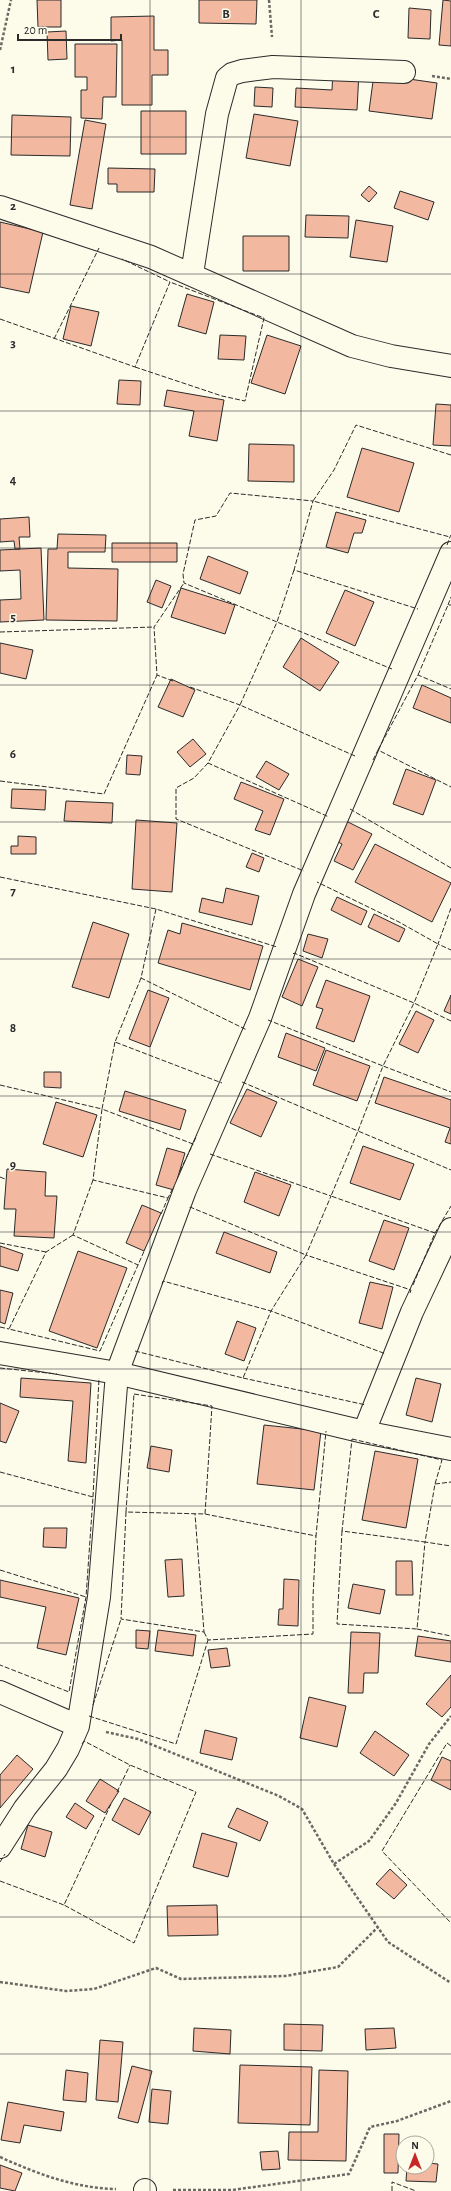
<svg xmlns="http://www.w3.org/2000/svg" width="451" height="2191" viewBox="0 0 451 2191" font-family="'Alegreya Sans',sans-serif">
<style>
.building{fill:#f2b8a0;stroke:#2b2b2b}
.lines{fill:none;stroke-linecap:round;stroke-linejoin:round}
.minor-casing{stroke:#2b2b2b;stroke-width:24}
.path{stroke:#6a6964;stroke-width:2.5;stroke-dasharray:3 2;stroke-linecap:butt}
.minor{stroke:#fdfbea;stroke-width:22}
.fence{stroke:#2b2b2b;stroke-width:1;stroke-dasharray:5 2;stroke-linecap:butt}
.grid{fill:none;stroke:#2b2b2b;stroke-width:1;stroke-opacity:0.55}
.grid-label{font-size:13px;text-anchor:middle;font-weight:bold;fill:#2b2b2b;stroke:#fdfbea;stroke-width:3;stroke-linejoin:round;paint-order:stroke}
</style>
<rect width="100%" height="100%" fill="#fdfbea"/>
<path class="building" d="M37,0H61V27H38Z
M199,0H257L256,24L199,23Z
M443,0L451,1V46L439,45Z
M409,8L431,10L430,39L408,38Z
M154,16V50H168V75H152V105H122V40L111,41V17Z
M66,31L67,59L48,60L47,32Z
M75,44H117L116,97H103L102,119L81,118V90H87V77H75Z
M333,70L359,72L357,110L295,107L296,88L332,90Z
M374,74L437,83L432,119L369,111Z
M255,87L273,88L272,107L254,106Z
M141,111H186V154H141Z
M254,114L298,121L290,166L246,158Z
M12,115L71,117L70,156L11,155Z
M85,120L106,124L92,209L70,205Z
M108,168L155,169L154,192H117V184H108Z
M369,186L377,193L369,202L361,195Z
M400,191L434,202L428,220L394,208Z
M306,215L349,216L348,238L305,237Z
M356,220L393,226L387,262L350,257Z
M0,222L43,232L29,293L0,287Z
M243,236H289V271H243Z
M187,294L214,302L206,334L178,326Z
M71,306L99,312L91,346L63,339Z
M220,335L246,336L244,360L218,359Z
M267,335L301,346L285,394L251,383Z
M119,380L141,381L140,405L117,404Z
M167,390L224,400L217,441L189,436L194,411L164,406Z
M436,404L451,405V446L433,445Z
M249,444L294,445V482L248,481Z
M362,448L414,463L399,512L347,497Z
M336,512L366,520L362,533H354L348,553L326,547Z
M29,517L30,537H19L20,549H15L14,541L0,542V519Z
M58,534L106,535L105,552H68V568L118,569L117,621L46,620L48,549H57Z
M112,543H177V562H112Z
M41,548L44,620L0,622V600L21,599L20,570L0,571V550Z
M208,556L248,572L240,594L200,579Z
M156,580L171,586L162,608L147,602Z
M181,588L235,605L225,634L171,617Z
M345,590L374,602L355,646L326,633Z
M301,638L339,662L320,691L283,667Z
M0,643L33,650L26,679L0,673Z
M171,679L195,690L183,717L158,707Z
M422,685L451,698V723L413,708Z
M193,739L206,754L190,767L177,752Z
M127,755L142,756L140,775L126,774Z
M266,761L289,774L279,790L256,777Z
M406,769L436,780L423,815L393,804Z
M241,782L284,799L270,835L255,830L263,811L234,799Z
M12,789L46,790L45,810L11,808Z
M66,801L113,803L112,823L64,821Z
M136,820L177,823L172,892L132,889Z
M346,821L372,834L353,870L334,861L342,844L336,841Z
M18,836L36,837V854H11V846H18Z
M375,844L451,883L432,922L355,882Z
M252,853L264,858L259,872L246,867Z
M226,888L259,896L252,925L199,912L202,898L223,903Z
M337,897L367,911L361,925L331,910Z
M374,914L405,929L399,942L368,927Z
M93,922L129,934L109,998L72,987Z
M182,923L263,946L250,990L158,963L168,930L180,934Z
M308,934L328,939L322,958L303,951Z
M298,959L318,967L302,1006L282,997Z
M326,980L370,996L354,1042L316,1028L323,1009L316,1007Z
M148,990L169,998L150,1047L129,1039Z
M451,995V1014L444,1011Z
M416,1011L434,1020L418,1053L399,1044Z
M286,1033L325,1048L316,1071L278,1057Z
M326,1050L370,1066L357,1101L313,1085Z
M44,1072H61V1088L44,1087Z
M384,1077L451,1100V1144L445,1142L450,1128L375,1103Z
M247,1089L277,1102L261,1137L230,1123Z
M125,1091L186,1110L180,1130L119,1111Z
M56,1102L97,1115L83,1157L43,1144Z
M363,1146L414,1164L400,1200L350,1183Z
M167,1148L185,1153L174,1190L156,1185Z
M7,1169L46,1172L45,1196H57L54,1238L14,1236L16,1209H4Z
M255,1172L291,1185L279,1216L244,1202Z
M142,1205L161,1213L144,1251L126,1243Z
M384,1220L409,1228L394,1270L369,1261Z
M224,1232L277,1252L270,1273L216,1253Z
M0,1246L23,1254L18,1271L0,1266Z
M78,1251L127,1268L97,1348L49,1331Z
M370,1282L393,1287L382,1329L359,1323Z
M0,1290L13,1293L5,1324L0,1322Z
M237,1321L256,1328L244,1361L225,1354Z
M21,1378L91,1383L86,1463L68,1461L73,1401L20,1397Z
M416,1378L441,1384L432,1422L406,1415Z
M0,1403L19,1411L6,1443L0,1441Z
M264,1425L321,1431L314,1490L257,1484Z
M151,1446L172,1450L169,1472L147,1468Z
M375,1451L418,1459L406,1528L362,1520Z
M44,1528H67L66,1548L43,1547Z
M182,1559L184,1596L168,1597L165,1560Z
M396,1561H412L413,1595H396Z
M284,1579L299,1580L298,1626L278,1625L279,1609H283Z
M0,1580L79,1598L66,1655L37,1648L46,1607L0,1597Z
M353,1584L385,1590L380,1614L348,1608Z
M136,1630L150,1631L148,1649L136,1648Z
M158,1630L196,1635L193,1656L155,1651Z
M351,1632L380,1633L378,1673H364L363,1693H348Z
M418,1636L451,1641V1662L415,1656Z
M227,1648L230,1666L211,1668L208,1650Z
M451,1675V1707L442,1717L426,1704Z
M309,1697L346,1706L337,1747L300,1738Z
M205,1730L237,1738L232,1760L200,1753Z
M375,1731L409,1755L394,1776L360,1753Z
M17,1755L33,1769L0,1808V1775Z
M442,1757L451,1761V1790L431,1780Z
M100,1779L119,1791L105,1813L86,1801Z
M124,1798L151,1812L139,1835L112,1820Z
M75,1803L94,1816L86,1829L66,1817Z
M237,1808L268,1822L260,1841L228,1827Z
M28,1825L52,1832L45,1857L21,1849Z
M202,1833L237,1843L228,1877L193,1867Z
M390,1869L407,1885L394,1899L376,1884Z
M217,1905L218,1935L168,1936L167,1906Z
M284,2024L323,2025L322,2051L284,2050Z
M194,2028L231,2030L230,2054L193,2051Z
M394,2028L396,2048L366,2050L365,2029Z
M100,2040L123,2042L118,2102L96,2100Z
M240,2065L312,2067L310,2125L238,2123Z
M132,2066L152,2071L138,2123L118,2118Z
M66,2070L88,2073L86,2102L63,2100Z
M319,2070L348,2071L346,2161L288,2160L289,2132H318Z
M152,2089L171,2091L168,2124L149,2122Z
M8,2102L64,2112L61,2131L24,2125L20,2143L1,2140Z
M384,2134H399L398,2173H384Z
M278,2151L280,2169L262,2170L260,2152Z
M427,2163L438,2164L436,2182L406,2181L407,2167H427Z
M0,2165L22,2173L15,2191L0,2188Z"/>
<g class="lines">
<g class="minor-casing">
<path id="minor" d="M0,207L151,257L352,346L391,356L451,366
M192,274L217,114L227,78L232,74L242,71L273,67L404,72
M0,1353L117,1373L364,1432L451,1449
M364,1432L412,1312L451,1229
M0,1692L78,1726
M0,1847L25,1808L56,1769L68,1749L78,1726L99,1597L117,1373L185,1190L260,1018L304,894L451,553
M145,2191V2190"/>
</g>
<path class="path" d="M269,0L272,37
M0,50L11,0
M432,76L451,79
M106,1732L138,1739L279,1796L302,1809L334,1864L369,1841L396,1803L429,1744L451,1716
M334,1864L388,1942L451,1983
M0,1982L66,1991L94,1989L156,1968L181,1979L285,1976L338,1967L378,1927
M0,2157C38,2174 74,2188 116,2189
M173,2190H232L349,2174L370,2127L397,2121L451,2101"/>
<use href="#minor" class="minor"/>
<path class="fence" d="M0,319L135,367L170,282L122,259
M54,339L99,248
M135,367L222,396L245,401L264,318L170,282
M451,455L356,425L334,470L313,501L450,537L451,535
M447,545L450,537
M294,570L277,622L392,669
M448,605L451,597
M0,632L154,627
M418,675L448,605H451
M173,681L157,675L154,627L184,583
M190,687L240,705L208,763L329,817
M378,750L418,675L451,689
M355,756L240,705L277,622L184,583L183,574L195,520L216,516L230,493L313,501L294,570L418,609
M373,760L378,750L451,787
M208,763L194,778L176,788V819L304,871
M0,781L104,794L157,675
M350,809L451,868
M0,877L156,909L277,947
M451,908L438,944L451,950
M156,909L141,978L247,1030
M293,954L294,953L414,1003L438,944L399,922L317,882
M141,978L115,1042L222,1083
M451,1021L414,1003L383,1066L451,1092
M115,1042L102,1109L193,1144L197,1135
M242,1082L358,1131L383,1066L268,1020
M0,1085L102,1109L93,1180L168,1198L173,1188
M210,1154L331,1196L306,1255L411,1290L410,1293
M180,1171L193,1144
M0,1177L5,1179
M93,1180L73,1235L138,1265L145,1249
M161,1214L168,1198
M435,1233L451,1206
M73,1235L46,1252L9,1329L100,1351L138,1265
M0,1243L46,1252
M162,1284L163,1281L271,1311L386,1354
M413,1285L435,1233L331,1196L358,1131L451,1170
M0,1327L9,1329
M135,1351L243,1378L271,1311L306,1255L190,1207L189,1209
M0,1368L57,1374
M243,1378L366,1405
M134,1394L212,1406L205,1514L126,1512Z
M352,1439L442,1460L435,1484L425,1542L342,1531Z
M0,1472L93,1497L86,1597L69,1692L0,1665
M435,1484L451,1482
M93,1497L99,1378
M126,1512L121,1619L204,1632L195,1514
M205,1514L316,1536L326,1431
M342,1531L337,1624L417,1629L425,1542L451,1546
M0,1570L86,1597
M417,1629L451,1636
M204,1632L208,1640L313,1634V1597L316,1536
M93,1705L121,1619
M89,1716L176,1744L208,1640
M82,1744L84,1741L130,1765L196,1792L134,1943L64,1905L111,1804
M451,1746L447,1743L382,1851L451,1923
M117,1792L130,1765
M0,1862L5,1854
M0,1881L64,1905
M392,2191V2182L416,2191"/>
</g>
<path class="grid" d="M150,0V2191M301,0V2191M0,137H451M0,274H451M0,411H451M0,548H451M0,685H451M0,822H451M0,959H451M0,1096H451M0,1232H451M0,1369H451M0,1506H451M0,1643H451M0,1780H451M0,1917H451M0,2054H451"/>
<g class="grid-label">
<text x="226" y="18">B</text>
<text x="376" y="18">C</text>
<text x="13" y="73">1</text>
<text x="13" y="210">2</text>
<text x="13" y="347">3</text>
<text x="13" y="484">4</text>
<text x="13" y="621">5</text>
<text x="13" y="758">6</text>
<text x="13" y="895">7</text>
<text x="13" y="1032">8</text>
<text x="13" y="1169">9</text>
</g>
<g transform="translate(415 2155)"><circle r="19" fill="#fdfbea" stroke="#a9a89e"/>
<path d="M0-3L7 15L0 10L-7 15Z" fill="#c62828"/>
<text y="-6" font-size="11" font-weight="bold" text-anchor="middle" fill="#2b2b2b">N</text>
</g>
<path d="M18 34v6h103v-6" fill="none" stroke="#2b2b2b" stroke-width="2"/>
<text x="24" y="34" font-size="12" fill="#2b2b2b" stroke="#fdfbea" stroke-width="3" paint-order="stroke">20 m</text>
</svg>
